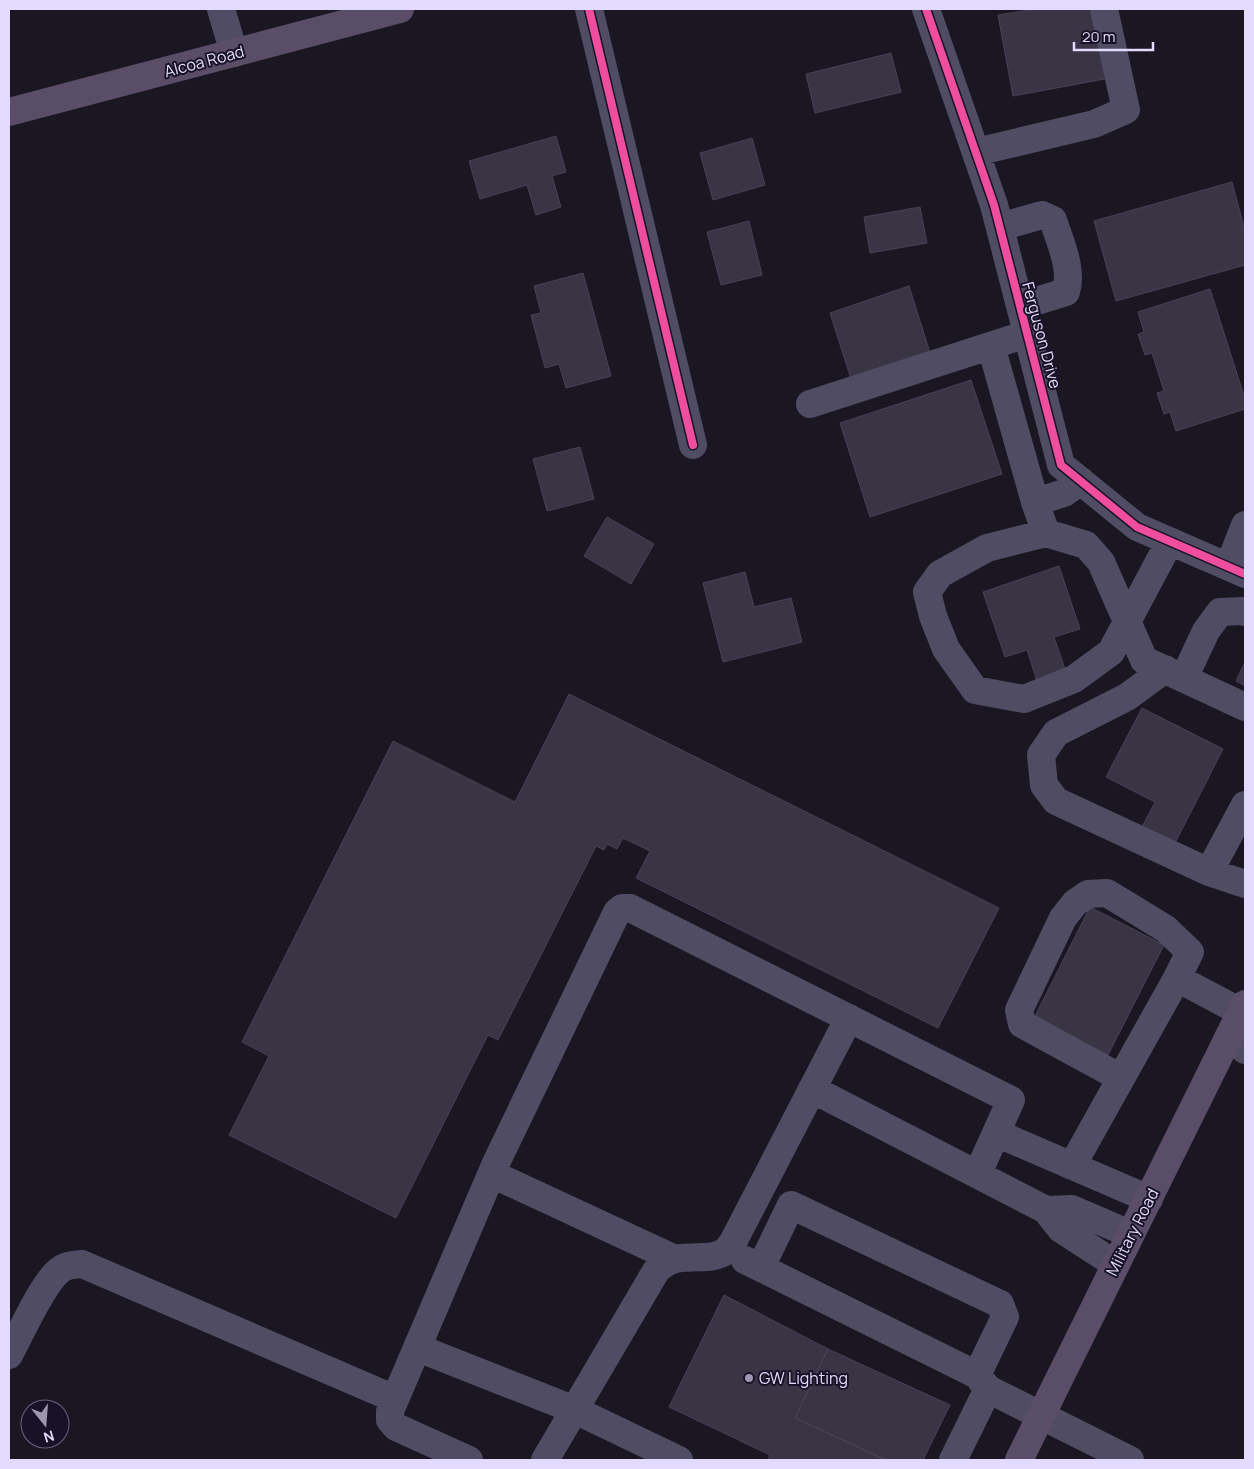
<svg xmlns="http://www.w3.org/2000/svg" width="1254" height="1469" viewBox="0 0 1254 1469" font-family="Manrope,sans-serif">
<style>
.building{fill:#3a3544;stroke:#484256}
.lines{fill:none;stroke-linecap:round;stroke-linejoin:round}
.minor{stroke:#504c63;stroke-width:28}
.major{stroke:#5a4d67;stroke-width:28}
.cycleway-casing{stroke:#181228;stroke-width:11}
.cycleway{stroke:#ef4d9e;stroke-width:8}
.poi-dot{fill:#9d96b1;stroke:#181228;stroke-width:2}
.labels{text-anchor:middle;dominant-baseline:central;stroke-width:4;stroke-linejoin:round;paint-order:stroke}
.street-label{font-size:16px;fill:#e3dbfd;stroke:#181228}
.poi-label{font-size:16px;fill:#e3dbfd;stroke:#181228;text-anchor:start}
</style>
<rect width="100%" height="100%" fill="#1a1723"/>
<path class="building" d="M1035,9H1097L1110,78L1013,96L998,15Z
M891,53L901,92L815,113L806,74Z
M556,136L566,172L552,176L561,207L536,215L527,185L480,199L469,161Z
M752,138L765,185L713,200L700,153Z
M1232,182L1245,231V265L1116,301L1094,221Z
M920,207L927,243L870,253L864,217Z
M749,221L762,275L721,285L707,232Z
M583,273L611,376L566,388L559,364L545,368L531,315L541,313L534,286Z
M909,286L931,356L852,382L830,313Z
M1210,289L1245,399V409L1176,431L1170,412L1164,414L1157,393L1164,391L1152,353L1145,355L1138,334L1144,332L1138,312Z
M971,380L1002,474L870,517L840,423Z
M580,447L594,499L547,511L533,459Z
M607,517L654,544L631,584L584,556Z
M1059,566L1080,629L1054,637L1067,675L1038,684L1027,650L1005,657L983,592Z
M745,572L754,607L791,598L802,642L723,662L703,583Z
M1245,662V686L1236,681Z
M569,694L999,908L938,1028L636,878L650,851L623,838L617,849L607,844L604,850L596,846L498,1040L488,1035L396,1218L229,1135L269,1056L242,1042L393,741L515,802Z
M1142,708L1223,749L1172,849L1139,833L1155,802L1106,777Z
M1090,907L1164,945L1108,1055L1034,1018Z
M724,1295L828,1349L795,1418L886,1460H768L770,1455L669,1407Z
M828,1349L950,1405L923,1460H886L795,1418Z"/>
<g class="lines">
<path class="minor" d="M221,9L234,53
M589,9L693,445
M926,9L994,205L1061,465L1137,527L1245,574
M976,152L1094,124L1126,110L1104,9
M1000,227L1042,215L1053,220C1060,242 1073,269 1066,292L1020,306
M991,346L1035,502L1046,533
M810,404L1027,334
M1035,502L1064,493L1081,481
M1170,541L1111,652L1074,679L1024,699L975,690L946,649L933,616L927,592L940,574L987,548L1046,533L1086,545L1101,562L1144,660L1245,707
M1229,566L1245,525
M1165,669L1127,697L1056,733L1041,755L1044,785L1056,801L1209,872L1245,884
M1184,678L1206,631L1220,612L1243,611L1245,612
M1209,872L1245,805
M1177,978L1241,1012
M1229,1036L1245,1050
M812,1089L1046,1210L1061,1229L1115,1264
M996,1133L1149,1199
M1072,1166L1177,978L1190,952L1166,929L1107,893L1088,894L1075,903L1063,918L1019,1010L1022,1024L1121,1078
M492,1174L675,1259
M1046,1210L1072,1209L1130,1234
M745,1260L977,1375
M761,1267L791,1205L1000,1304L1005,1317L977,1375L988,1389L1130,1460
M418,1348L575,1410L679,1460
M9,1355C20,1335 43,1282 60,1270C66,1265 74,1265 82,1264L395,1399
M469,1460L396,1427L390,1420V1411L496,1163L617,912L622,908H630L1011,1100L978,1173
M545,1460L656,1271C678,1247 706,1265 726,1251C728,1249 731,1245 733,1242L849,1018
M953,1460L988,1389"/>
<path class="major" d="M9,112L400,9
M1019,1460L1245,1004"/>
<g class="cycleway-casing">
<path id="cycleway" d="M589,9L693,445
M926,9L994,205L1061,465L1137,527L1245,574"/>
</g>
<use href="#cycleway" class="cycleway"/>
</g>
<circle class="poi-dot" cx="749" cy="1378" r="5"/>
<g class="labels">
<g class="street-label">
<text transform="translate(204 61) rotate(-15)">Alcoa Road</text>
<text transform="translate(1042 335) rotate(75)">Ferguson Drive</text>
<text transform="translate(1132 1232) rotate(-63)">Military Road</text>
</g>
<g class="poi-label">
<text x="759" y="1378">GW Lighting</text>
</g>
</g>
<rect width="1254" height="1469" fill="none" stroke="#e3dbfd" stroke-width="20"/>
<g transform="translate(45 1424) rotate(163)"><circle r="24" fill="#181228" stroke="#69627d"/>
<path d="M0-4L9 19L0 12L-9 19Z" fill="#9d96b1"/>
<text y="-8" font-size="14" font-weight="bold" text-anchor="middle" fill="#e3dbfd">N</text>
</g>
<path d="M1074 42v8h79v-8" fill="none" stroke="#e3dbfd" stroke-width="2.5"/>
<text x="1082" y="42" font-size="15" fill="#e3dbfd" stroke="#181228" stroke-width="4" paint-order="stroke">20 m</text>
</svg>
